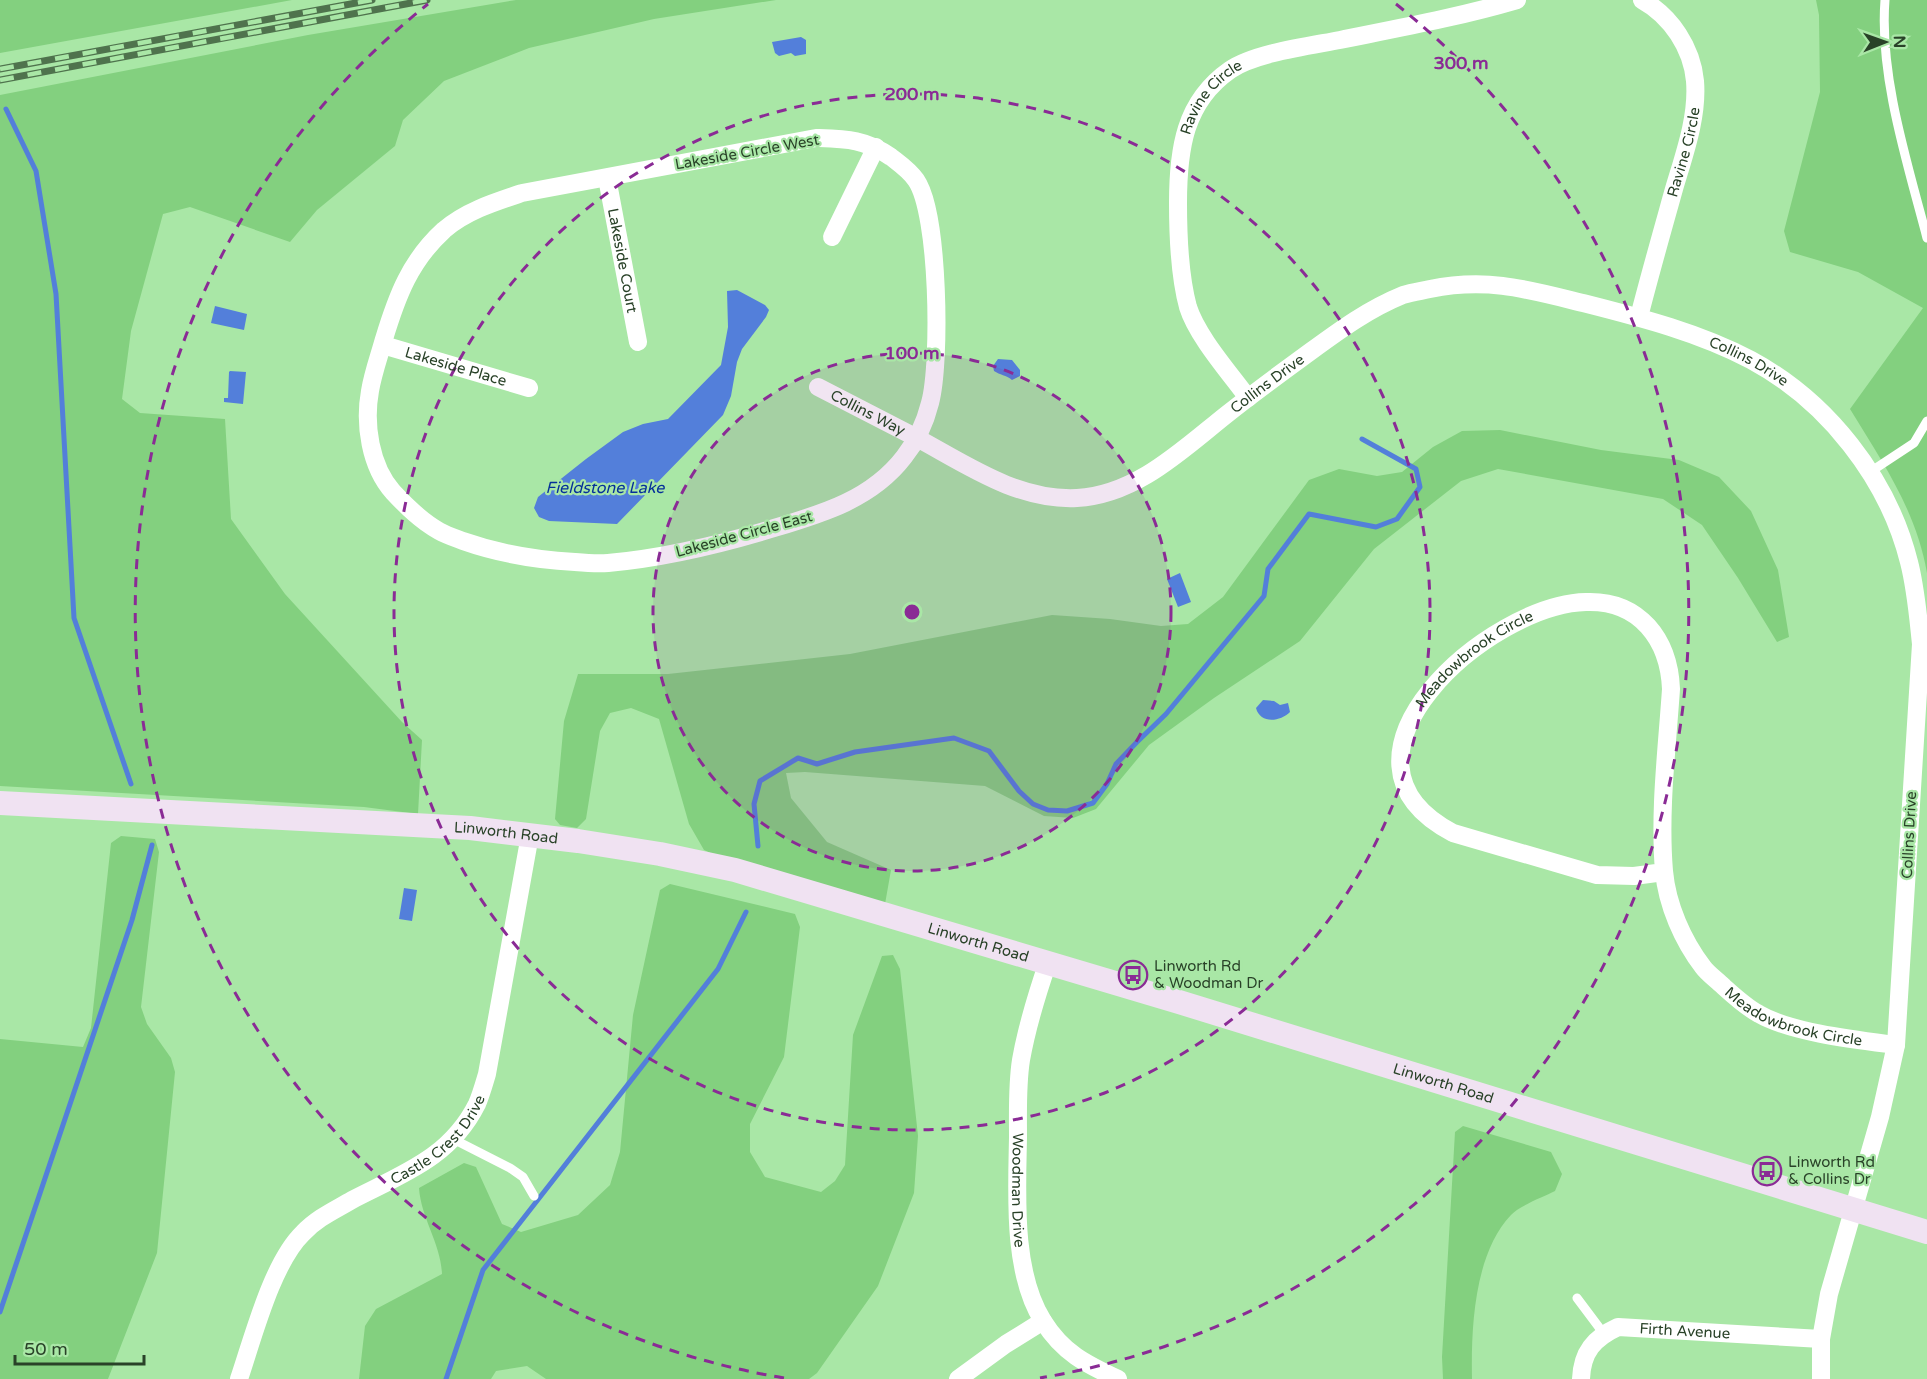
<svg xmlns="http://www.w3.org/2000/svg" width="1927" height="1379" viewBox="0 0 1927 1379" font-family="'Varela Round',sans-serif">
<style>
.green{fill:#83d07f}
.water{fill:#537fda}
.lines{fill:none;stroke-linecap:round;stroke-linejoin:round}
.stream{stroke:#537fda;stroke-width:5}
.lane{stroke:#fff;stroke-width:9}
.street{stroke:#fff;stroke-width:18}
.secondary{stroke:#f0e2f2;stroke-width:24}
.rail-casing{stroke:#4f734d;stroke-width:7}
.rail{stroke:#a9e7a6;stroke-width:4.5;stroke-dasharray:14;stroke-linecap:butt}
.ring{fill:none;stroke:#8a2b95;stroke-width:3;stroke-dasharray:10 8}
.labels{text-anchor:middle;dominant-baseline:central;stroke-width:4.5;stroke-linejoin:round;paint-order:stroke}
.street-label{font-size:15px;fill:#294228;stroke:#a9e7a6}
.poi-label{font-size:15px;fill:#294228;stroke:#a9e7a6;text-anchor:start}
.water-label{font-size:16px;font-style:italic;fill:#053099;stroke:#a9e7a6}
.centre{fill:#8a2b95;stroke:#a9e7a6;stroke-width:3}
.ring-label{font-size:18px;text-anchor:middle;font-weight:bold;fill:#8a2b95;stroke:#a9e7a6;stroke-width:4.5;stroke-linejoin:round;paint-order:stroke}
</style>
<rect width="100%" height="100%" fill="#a9e7a6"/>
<path class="green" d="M0,0H292L0,53Z
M516,0H776L654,19L529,48L444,81L403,120L395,146L317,210L290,242L190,207L163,214L131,331L122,399L140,413L225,419L231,519L285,594L402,722L422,740L418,814L364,807L0,786V95L308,35Z
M1816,0H1927V573C1916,510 1883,463 1850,409L1923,308L1858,272L1790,252L1784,231L1820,92L1819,15Z
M1500,430L1601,450L1679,460L1719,477L1751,511L1778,570L1789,637L1777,642L1738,578L1702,525L1663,499L1498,469L1461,481L1374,549L1300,641L1214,698L1149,745L1096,809L1073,818L1044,816L985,786L805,772L786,773L791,798L827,842L891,870L885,904L717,856L704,850L689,824L659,719L631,708L610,713L600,731L586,819L577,828L560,825L555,819L564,721L578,674H668L850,654L1052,615L1110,619L1161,626L1188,624L1223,597L1309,480L1339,469L1377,476L1402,472L1433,447L1462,431Z
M121,836L155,839L159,852L141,1007L147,1024L171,1058L175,1072L157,1253L108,1379H0V1039L83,1047L91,1028L111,843Z
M670,884L795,914L800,927L784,1057L750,1124V1152L765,1177L821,1192L835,1181L845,1165L853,1035L882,956L893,955L900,969L918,1136L914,1193L878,1286L817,1373L809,1379H546L527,1366L496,1371L491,1379H359L365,1326L376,1309L442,1274C441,1244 421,1218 419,1188L464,1163L476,1167L502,1224L521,1232L578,1215L610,1185L620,1152L633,1015L660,890Z
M1463,1126L1551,1152L1562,1174L1555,1191C1543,1197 1519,1206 1511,1215C1474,1254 1471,1328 1472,1379H1443L1442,1357L1455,1132Z"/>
<path class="water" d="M801,37L806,40V54L795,56L791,53L779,56L775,53L772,42Z
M737,290L765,305L769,310L766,317L742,349L737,362L731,396L723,415L617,524L549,521L539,517L534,508L538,497L586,459L623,432L643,424L668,419L721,365L728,327L727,291Z
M215,306L247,314L244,330L211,323Z
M998,359L1012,360L1020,370V376L1012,380C1006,375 1000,375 994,371L993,366Z
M230,371L246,372L243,404L224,402V398H228L229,372Z
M1180,573L1191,602L1178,607L1167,579Z
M1263,700L1274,701L1280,705L1288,703L1290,712C1280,722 1260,724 1256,708Z
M404,888L417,890L412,921L399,919Z"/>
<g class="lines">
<path class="stream" d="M6,109L36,171L56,294L74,618L131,784
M758,846L754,804L760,781L798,758L817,764L855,752L954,738L989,751L1019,791L1033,804L1048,810L1067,811L1093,803L1107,784L1116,764L1137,742L1166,714L1264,596L1268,569L1309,514L1376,527L1397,519L1420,487L1416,469L1362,439
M0,1312L132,920L152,845
M446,1379L483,1270L718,969L746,912"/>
<path class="lane" d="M1885,0C1879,76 1908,165 1927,238
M1870,472L1914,443L1927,421
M453,1139L510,1168L523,1177L534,1196
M1577,1298L1604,1334"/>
<g class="street">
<path d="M816,138C846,139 865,139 891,157C900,164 909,170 916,180C939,213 941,363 930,403C925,423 916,442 904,457C871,500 821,514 771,529C718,545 663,558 608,563C597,564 586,563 575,562C536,560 500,554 463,541C455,538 446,535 439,531C421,521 407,507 393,492C370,466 364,424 370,391C373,373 379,357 384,339C397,296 410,261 444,230C466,211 495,202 522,193Z"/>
<path id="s1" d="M607,178L638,342"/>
<path d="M832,237L876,147"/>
<path id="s2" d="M1639,317C1650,274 1662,232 1674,189C1684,155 1698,117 1695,81C1692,48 1671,16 1642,0"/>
<path id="s3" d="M383,345L529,388"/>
<path id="s4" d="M818,387C851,404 884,421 917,438C967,465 1018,501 1077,498C1136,495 1182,450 1226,415C1251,395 1277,376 1303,357C1336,333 1366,310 1403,295C1412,292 1421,291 1430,289C1489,277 1530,290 1587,304C1642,318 1700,333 1751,360C1827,401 1888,478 1909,562C1916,589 1918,616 1921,644L1896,1045L1880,1117L1829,1294L1821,1339V1379"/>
<path id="s5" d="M1248,398C1229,372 1197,336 1188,307C1179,274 1178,236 1178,203C1178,150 1184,102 1230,70C1255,53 1309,46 1340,40C1399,28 1459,17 1517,0"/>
<path id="s6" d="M1664,872L1634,876L1597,875L1453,833C1311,759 1490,604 1586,602C1640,600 1669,640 1671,689C1667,749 1659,811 1664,871C1667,905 1683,941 1703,967C1708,974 1717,980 1723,986C1734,996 1746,1007 1759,1014C1792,1033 1857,1040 1896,1045"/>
<path id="s7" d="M1048,962C1037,994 1027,1026 1021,1060C1017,1085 1018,1112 1018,1137C1017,1194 1012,1272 1043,1321C1063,1353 1086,1364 1118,1379"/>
<path id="s8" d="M239,1379C253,1338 272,1263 303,1233C317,1218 335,1210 352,1200C402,1174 450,1158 477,1104C481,1095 484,1084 487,1074L530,835"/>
<path d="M958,1379L1006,1344L1043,1321"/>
<path id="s9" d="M1581,1379C1582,1352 1594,1338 1618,1327L1821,1339"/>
</g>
<path class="secondary" id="s10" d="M0,803L470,828L578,841L660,854L735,870L1179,1002L1927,1232"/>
<g class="rail-casing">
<path id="rail" d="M0,69L372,0
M0,80L427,0"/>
</g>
<use href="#rail" class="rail"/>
</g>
<circle cx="912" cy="612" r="259" fill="#8a2b95" fill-opacity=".12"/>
<g class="ring">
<circle cx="912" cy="612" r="259"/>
<circle cx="912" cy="612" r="518"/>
<path d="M784 1378A777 777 0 0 1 428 4M1396 4A777 777 0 0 1 1040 1378"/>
</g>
<defs>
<g id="bus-ring" transform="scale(1.5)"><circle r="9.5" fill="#a9e7a6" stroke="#8a2b95" stroke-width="1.5"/><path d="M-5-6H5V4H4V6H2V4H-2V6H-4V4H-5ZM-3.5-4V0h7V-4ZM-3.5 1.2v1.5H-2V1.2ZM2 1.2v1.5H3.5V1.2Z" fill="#8a2b95"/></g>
</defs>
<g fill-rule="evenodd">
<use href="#bus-ring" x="1133" y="975"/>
<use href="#bus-ring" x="1767" y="1171"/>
</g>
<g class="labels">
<g class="street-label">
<text stroke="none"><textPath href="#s5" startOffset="330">Ravine Circle</textPath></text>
<text stroke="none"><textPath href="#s2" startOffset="171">Ravine Circle</textPath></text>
<text transform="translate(747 152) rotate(-10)">Lakeside Circle West</text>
<text stroke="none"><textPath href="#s1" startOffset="84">Lakeside Court</textPath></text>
<text stroke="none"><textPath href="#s4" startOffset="1032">Collins Drive</textPath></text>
<text stroke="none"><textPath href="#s3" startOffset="76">Lakeside Place</textPath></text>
<text stroke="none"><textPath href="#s4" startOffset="510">Collins Drive</textPath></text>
<text stroke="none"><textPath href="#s4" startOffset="56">Collins Way</textPath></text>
<text transform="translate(744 534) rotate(-15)">Lakeside Circle East</text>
<text stroke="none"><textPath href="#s6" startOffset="444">Meadowbrook Circle</textPath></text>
<text stroke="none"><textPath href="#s10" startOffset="507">Linworth Road</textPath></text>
<text transform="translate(1909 835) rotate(-87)">Collins Drive</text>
<text stroke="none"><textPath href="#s10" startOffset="993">Linworth Road</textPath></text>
<text stroke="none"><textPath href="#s6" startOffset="1104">Meadowbrook Circle</textPath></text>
<text stroke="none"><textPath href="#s10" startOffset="1479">Linworth Road</textPath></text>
<text stroke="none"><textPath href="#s8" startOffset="327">Castle Crest Drive</textPath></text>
<text stroke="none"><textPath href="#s7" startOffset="232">Woodman Drive</textPath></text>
<text stroke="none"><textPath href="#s9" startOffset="135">Firth Avenue</textPath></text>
</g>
<g class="poi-label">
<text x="1154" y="966">Linworth Rd<tspan x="1154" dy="17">&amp; Woodman Dr</tspan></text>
<text x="1788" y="1162">Linworth Rd<tspan x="1788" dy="17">&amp; Collins Dr</tspan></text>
</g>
<g class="water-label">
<text x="605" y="488">Fieldstone Lake</text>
</g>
</g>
<circle cx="912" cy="612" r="9" class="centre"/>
<g class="ring-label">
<text x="1461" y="69">300 m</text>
<text x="912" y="100">200 m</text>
<text x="912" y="359">100 m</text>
</g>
<g transform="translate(1885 42) rotate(89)" stroke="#a9e7a6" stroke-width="4.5" paint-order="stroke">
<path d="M0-4.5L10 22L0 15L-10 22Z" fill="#294228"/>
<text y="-9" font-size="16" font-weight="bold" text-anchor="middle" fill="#294228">N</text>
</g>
<path d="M15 1355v9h129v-9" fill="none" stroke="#294228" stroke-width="3"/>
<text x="24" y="1355" font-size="18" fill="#294228" stroke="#a9e7a6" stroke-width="4.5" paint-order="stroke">50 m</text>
</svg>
